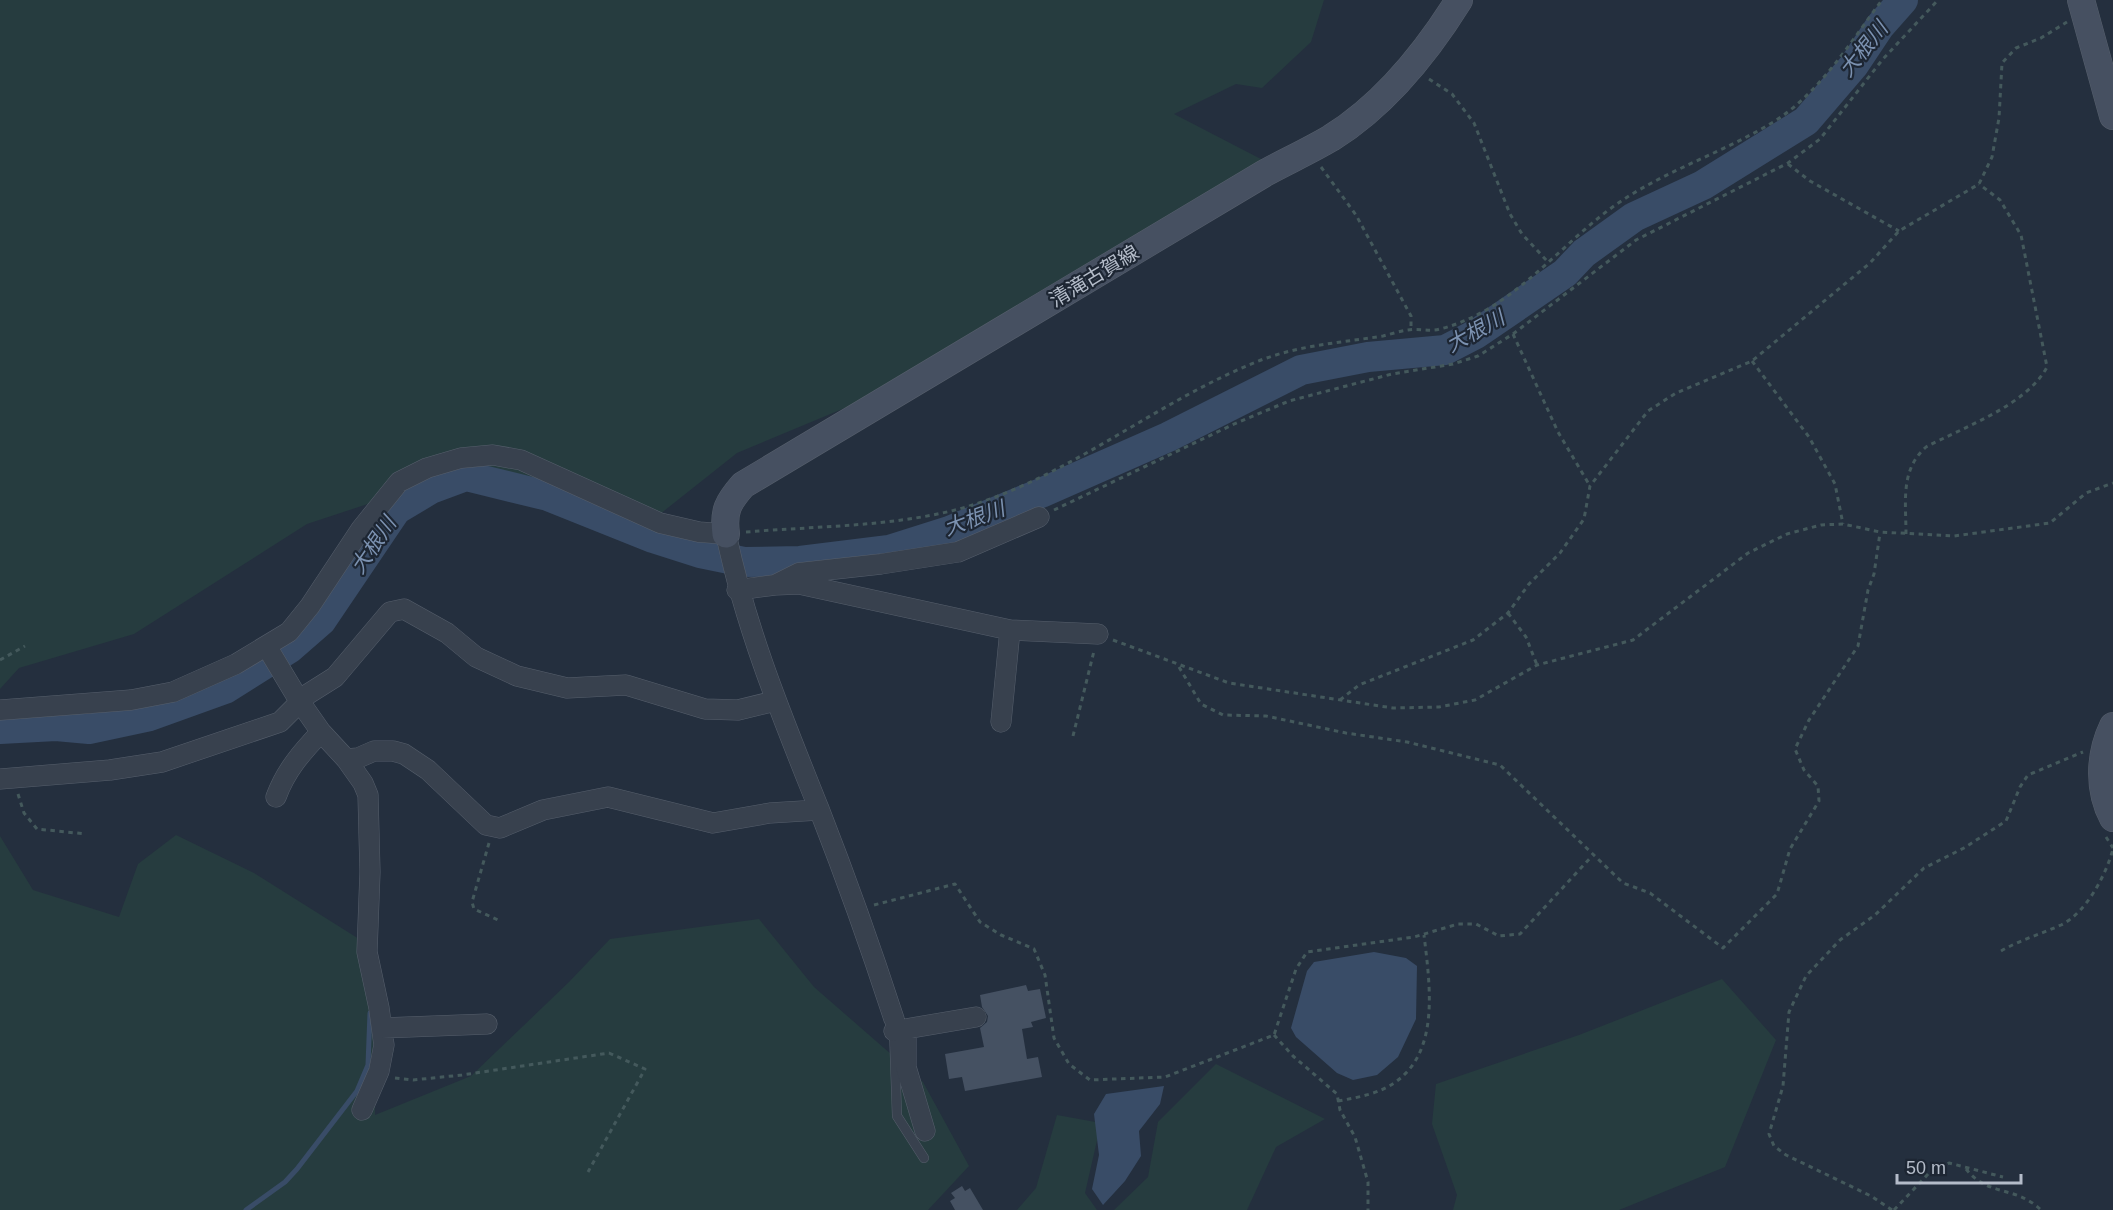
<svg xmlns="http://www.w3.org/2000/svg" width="2113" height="1210" viewBox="0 0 2113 1210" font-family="Helvetica,'Noto Sans JP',sans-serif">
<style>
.green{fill:#263c3f}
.water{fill:#394c67}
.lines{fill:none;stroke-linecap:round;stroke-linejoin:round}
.stream{stroke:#394c67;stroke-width:5}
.river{stroke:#394c67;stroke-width:30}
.building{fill:#455162}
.lane-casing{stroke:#565f6c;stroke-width:10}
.street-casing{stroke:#565f6c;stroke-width:21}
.secondary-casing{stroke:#565f6c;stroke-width:28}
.path{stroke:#44595c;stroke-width:3;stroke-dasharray:4.5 4.5;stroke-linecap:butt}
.lane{stroke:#38414e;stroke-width:9}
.street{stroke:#38414e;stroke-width:20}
.secondary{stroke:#465061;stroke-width:27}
.labels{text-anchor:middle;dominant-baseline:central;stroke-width:4.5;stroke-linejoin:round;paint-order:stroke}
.street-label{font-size:20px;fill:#b4bcc9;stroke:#1d2633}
.water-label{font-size:21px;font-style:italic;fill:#7c92b1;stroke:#1d2633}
</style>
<rect width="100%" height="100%" fill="#242f3e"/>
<path class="green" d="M0,0H1324L1311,42L1262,88L1236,84L1174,114L1280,169L852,405L737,453L645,526L483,466L307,524L134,634L19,668L0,689Z
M176,835L254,873L375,949V1115L471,1076L569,982L610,939L759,919L814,987L923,1082L969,1166L928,1210H0V836L33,890L119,917L138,864Z
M1722,979L1776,1040L1725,1167L1619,1210H1453L1457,1195L1432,1124L1436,1084L1579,1035Z
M1216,1064L1325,1119L1276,1147L1247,1210H1114L1148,1177L1158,1122Z
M1057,1115L1101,1123L1085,1193L1097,1210H1017L1036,1188Z"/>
<path class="water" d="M1374,952L1406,958L1417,966L1416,1019L1398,1057L1377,1075L1353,1080L1337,1073L1296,1037L1291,1028L1307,971L1314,962Z
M1164,1086L1160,1104L1139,1131L1141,1156L1125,1181L1103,1205L1092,1189L1099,1155L1094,1114L1106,1094Z"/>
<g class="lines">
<path class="stream" d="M246,1210L285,1182L297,1169L357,1091L368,1065L370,1013"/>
<path class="river" d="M0,729L56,726L89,729L150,716L225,689L290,648L321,621L396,510L431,489L466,476L548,496L653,538L700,553L744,562L800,561L889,550L949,531L1041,493L1168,437L1301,370L1368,357L1445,350L1476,334L1565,273L1584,253L1634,217L1703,185L1806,121L1854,65L1880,26L1903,0"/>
</g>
<path class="building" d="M1026,985L1028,991L1040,989L1046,1018L1031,1022L1033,1027L1022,1029L1027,1059L1038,1057L1042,1077L965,1091L962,1077L949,1079L945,1054L984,1047L980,1028L987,1022L988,1016L982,1007L980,995Z
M962,1186L965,1191L970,1188L983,1210H955L950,1201L955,1198L951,1193Z"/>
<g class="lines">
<g class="lane-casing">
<path id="lane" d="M894,1030L897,1116L924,1158"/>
</g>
<g class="street-casing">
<path id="street" d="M775,585L799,584L1010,630L1098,634
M737,590L775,585L799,573L881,564L958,552L1039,517
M267,647L300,702L321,732L346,759L363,783L368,795L370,872L367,952L379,1008L384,1045L379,1071L362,1110
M0,710L131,700L173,692L236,664L289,632L310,606L361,529L399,482L427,468L461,458L493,455L521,460L660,523L699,532L726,534C746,630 783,719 819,809C846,878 871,948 894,1019
M1001,722L1010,630
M346,759L358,758L374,751H393L404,754L428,770L486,825L500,828L543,810L608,797L713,823L770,813L819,810
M0,779L110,770L162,762L280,722L308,694L335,677L390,612L404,609L447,633L476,657L517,676L567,688L626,685L705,709L738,710L775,701
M276,797C286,770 302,752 321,732
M382,1028L487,1024
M906,1029V1067L925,1131
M894,1031L976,1017"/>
</g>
<g class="secondary-casing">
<path id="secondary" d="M2081,0L2113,116
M726,534C723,511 728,502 743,485L1265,173C1287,161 1309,151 1331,138C1384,105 1426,53 1459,0
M2113,726C2099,755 2098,790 2113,818"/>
</g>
<path class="path" d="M1429,79L1452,94L1474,123L1510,214L1522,234L1548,262
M1788,164L1810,181L1899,231
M1321,167L1356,215L1411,316V329
M1513,334L1558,432L1590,486
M1752,361L1809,437L1835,484L1843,524
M1054,510L1232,425L1289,401L1392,374L1453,364L1478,356L1513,334L1636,240L1788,163L1820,139L1883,59L1938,0
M746,532C817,526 890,527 959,509C1067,479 1154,403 1256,362C1298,345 1339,343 1383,336C1391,334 1400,331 1408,330C1419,328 1430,332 1440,329C1512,311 1557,247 1614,206C1663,171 1723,153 1775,121C1820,92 1850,43 1882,0
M1906,534C1906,502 1900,470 1926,447C1964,427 2027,405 2047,367L2021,235L2000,200L1979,184
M1508,613L1526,637L1537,665
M1113,640L1229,683L1393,708L1439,707L1475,700L1537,665L1633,640L1748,553L1787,534L1821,525L1843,524L1880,532L1954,536L2050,523L2086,493L2113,483
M0,660L25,646
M1179,667L1201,704L1223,715L1266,716L1346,733L1407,742L1500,765L1623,883L1650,893L1723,948L1777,894L1790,849L1819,801L1818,786L1804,770L1795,749L1809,720L1858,646L1868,590L1874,574L1880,533
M1340,700L1359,685L1473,640L1508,613L1529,584L1560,553L1584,519L1590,486L1648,411L1676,393L1752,361L1870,263L1899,231L1979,184L1992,157L1999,118L2002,63L2016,48L2041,38L2067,22
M1073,736L1094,651
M18,794L24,813L37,829L86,834
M2106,837L2113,848
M489,843L472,902L474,909L498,920
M874,905L955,884L980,922L1001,935L1034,949L1045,975L1054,1038L1069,1064L1090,1080L1165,1077L1274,1035L1296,969L1307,952L1414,937L1458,924H1476L1499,936L1520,934L1592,856
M2001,951C2020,940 2041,934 2061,925C2086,913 2106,875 2113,849
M1274,1035L1293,1056L1337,1094L1340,1110L1355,1137L1368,1182V1210
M395,1078L413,1080L462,1075L609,1053L645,1069L588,1172
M1338,1101C1349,1099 1360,1097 1370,1094C1443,1072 1431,994 1424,935
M1966,1169C1988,1197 2015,1185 2041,1210
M1892,1210L1871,1196L1786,1155L1774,1146L1769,1134L1783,1086L1789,1012L1806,976L1840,940L1875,915L1924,868L1964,848L2006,821L2020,787L2028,775L2083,752
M1894,1210L1931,1171L1949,1163L2003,1177"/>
<use href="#lane" class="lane"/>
<use href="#street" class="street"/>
<use href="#secondary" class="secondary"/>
</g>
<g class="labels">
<g class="street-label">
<text transform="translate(1094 276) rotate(-31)">清滝古賀線</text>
</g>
<g class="water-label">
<text transform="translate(1863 49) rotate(-51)">大根川</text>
<text transform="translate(1475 331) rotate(-29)">大根川</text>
<text transform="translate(974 518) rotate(-20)">大根川</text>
<text transform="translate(373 545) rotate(-56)">大根川</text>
</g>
</g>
<path d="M1897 1174v9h124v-9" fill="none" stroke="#b4bcc9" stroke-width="3"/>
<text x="1906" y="1174" font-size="18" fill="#b4bcc9" stroke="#1d2633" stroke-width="4.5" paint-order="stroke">50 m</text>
</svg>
